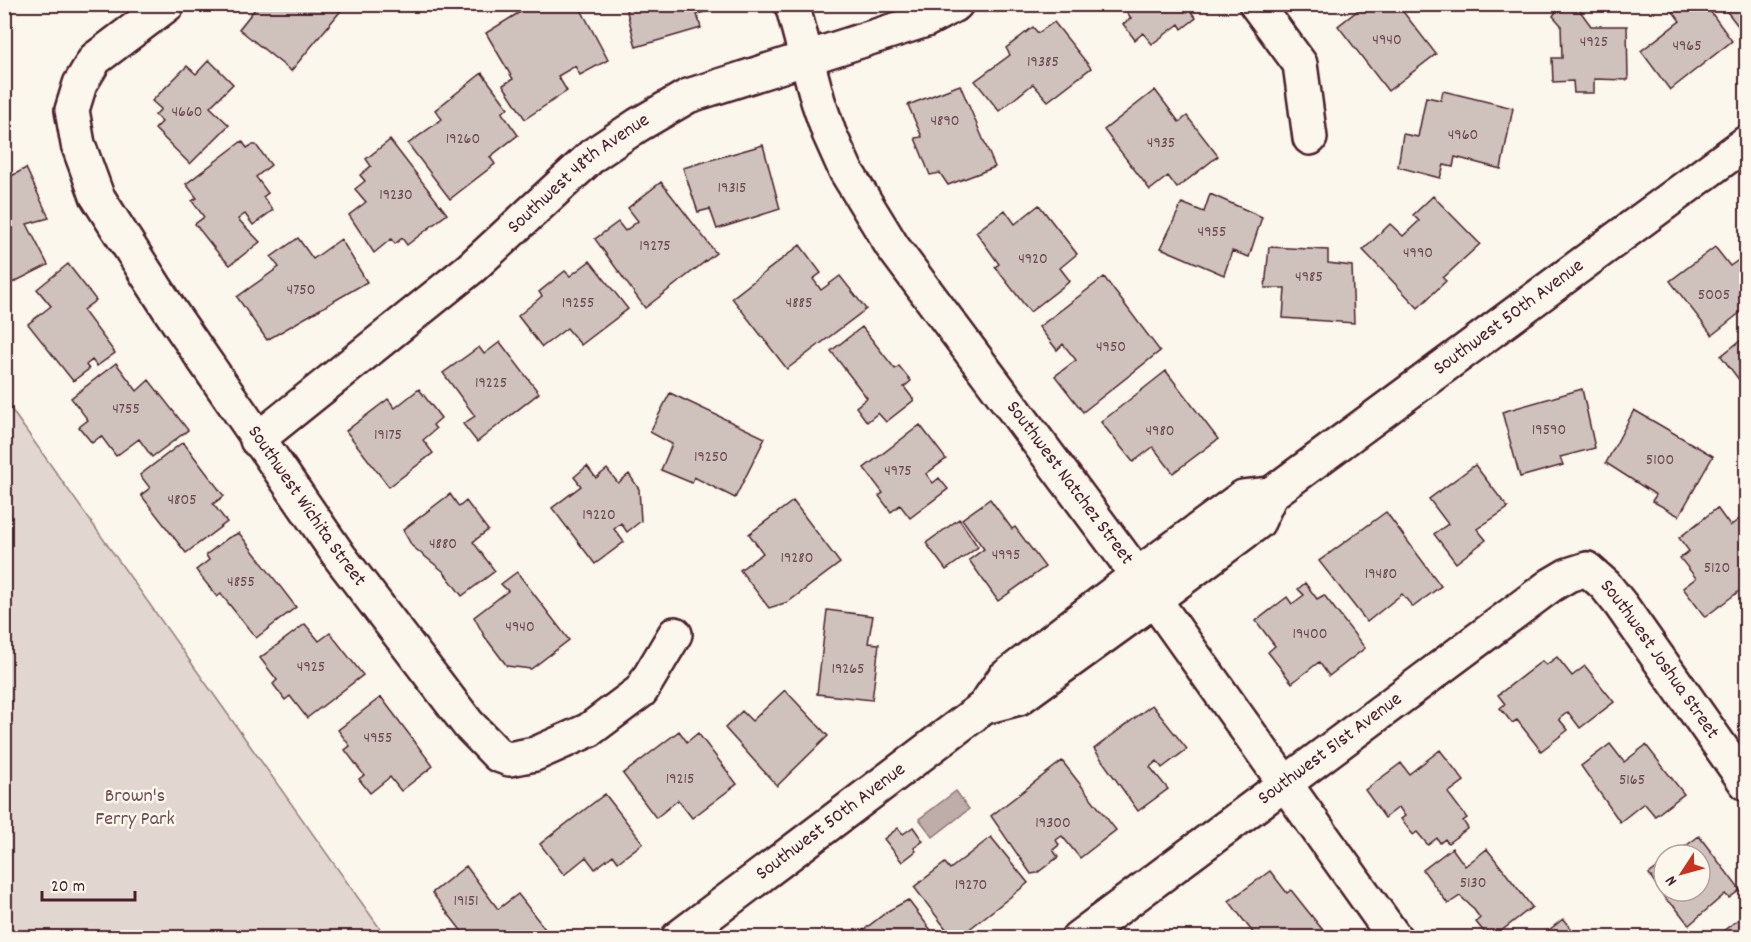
<svg xmlns="http://www.w3.org/2000/svg" width="1751" height="942" viewBox="0 0 1751 942" font-family="Dekko,sans-serif">
<style>
.green{fill:#e2d7d0;stroke:#967b7e;stroke-width:1.5}
.water{fill:#bfadaa;stroke:#907477;stroke-width:1.5}
.building{fill:#cfc2bc;stroke:#4a1f2b;stroke-width:1.5}
.lines{fill:none;stroke-linecap:round;stroke-linejoin:round}
.minor-casing{stroke:#4a1f2b;stroke-width:38}
.minor{stroke:#fbf7ec;stroke-width:33}
.labels{text-anchor:middle;dominant-baseline:central;stroke-width:5;stroke-linejoin:round;paint-order:stroke}
.number-label{font-size:16px;fill:#6b484f}
.street-label{font-size:20px;fill:#4a1f2b;stroke:#fbf7ec}
.park-label{font-size:20px;fill:#704d54;stroke:#fbf7ec}
</style>
<rect width="100%" height="100%" fill="#fbf7ec"/>
<filter id="ink" filterUnits="userSpaceOnUse"><feTurbulence type="fractalNoise" baseFrequency=".0167" numOctaves="2"/><feDisplacementMap in="SourceGraphic" scale="12" xChannelSelector="R" yChannelSelector="G"/><feConvolveMatrix kernelMatrix="1 2 1 2 8 2 1 2 1" color-interpolation-filters="sRGB"/></filter>
<g filter="url(#ink)">
<path class="green" d="M4,399L18,419L386,937H5Z"/>
<path class="water" d="M956,791L969,809L933,837L919,819Z"/>
<path class="building" d="M259,4H341L344,7L291,71L239,29Z
M533,4H578L608,60L580,75L575,66L558,76L567,91L525,119L503,85L513,79L486,33Z
M636,4H716L717,9L697,14L701,28L636,47L626,8Z
M1121,4H1185L1196,18L1182,29L1179,24L1152,44L1143,33L1135,40L1123,24L1131,18Z
M1366,4H1397L1436,54L1388,91L1338,26Z
M1561,4H1575L1591,26H1627L1628,80L1594,79V93H1574L1573,81L1553,82L1552,58H1562L1561,25L1553,16Z
M1671,4H1705L1732,41L1670,90L1641,51L1680,21L1669,6Z
M1721,4H1746V36Z
M1054,22L1091,68L1048,101L1033,84L999,111L975,81L1010,55L1006,48L1033,27L1038,33Z
M209,60L233,84L210,107L229,125L190,164L155,129L162,122L155,115L161,109L152,101L187,66L196,74Z
M482,73L508,108L502,113L518,135L490,157L495,164L450,199L408,144L442,119L435,110Z
M960,85L995,167L948,185L940,173L930,175L915,138L922,137L908,105Z
M1155,90L1179,122L1187,116L1218,156L1177,188L1168,176L1150,190L1104,130Z
M1443,91L1513,108L1501,169L1455,157L1453,167L1444,165L1440,178L1398,167L1403,134L1418,137L1426,97L1441,100Z
M390,140L447,214L407,245L402,238L395,244L391,239L374,253L349,215L366,202L355,189L365,181L360,175L371,166L366,159Z
M242,141L247,148L252,145H256L271,165L256,177L268,193L263,197L273,210L253,225L245,214L238,219L260,242L230,265L218,253L195,224L204,217L192,201L197,198L186,184Z
M763,145L780,209L717,229L710,209L698,212L683,168Z
M26,168L49,218L27,224L48,265L4,287V180Z
M661,182L716,253L645,308L595,239L618,222L625,231L638,221L628,208Z
M1210,194L1262,217L1249,257L1232,251L1224,275L1161,248L1182,203L1204,212Z
M1433,196L1480,244L1443,278L1446,281L1418,308L1363,250L1390,224L1403,236L1419,221L1413,215Z
M1039,205L1077,254L1060,268L1070,281L1030,312L995,267L999,264L976,232L1005,210L1015,224Z
M298,238L313,259L341,239L367,282L267,340L237,297L279,267L271,257Z
M800,245L821,273L813,279L821,290L840,276L866,309L787,369L732,298Z
M1269,247L1328,250V263L1352,266L1354,323L1283,318L1285,288H1265Z
M1715,247L1730,266L1744,256L1746,260V308L1712,335L1670,281Z
M590,261L628,309L581,345L567,328L542,347L518,316L542,296L539,292L565,271L570,276Z
M68,264L96,300L83,310L115,353L97,366L92,360L86,365L89,369L73,381L28,324L51,306L37,289Z
M1104,277L1160,351L1083,412L1055,376L1076,360L1063,344L1057,350L1039,327Z
M862,327L895,369L899,366L911,381L904,387L914,400L886,422L878,413L867,422L856,407L867,398L831,351Z
M1746,336V389L1721,356Z
M500,342L539,393L477,442L463,424L475,416L443,373L479,347L484,354Z
M116,363L137,391L149,380L188,430L152,457L139,439L116,456L101,436L92,443L79,427L88,420L71,398Z
M1166,371L1218,439L1173,473L1153,447L1133,462L1101,422Z
M419,389L441,418L433,425L436,429L423,440L433,453L389,487L346,431L388,399L395,408Z
M1582,389L1595,448L1560,457L1563,465L1520,477L1502,412Z
M670,393L765,438L735,498L694,477L692,483L661,470L672,444L650,432Z
M1634,410L1713,456L1679,516L1652,501L1656,495L1606,463Z
M920,425L946,459L926,474L933,483L939,478L948,489L910,518L900,505L891,512L879,496L883,493L864,468Z
M183,442L224,496L213,504L227,522L186,553L141,495L150,488L140,475Z
M1475,465L1508,508L1477,529L1486,540L1456,563L1434,534L1448,524L1429,499Z
M587,466L596,478L607,469L618,483L629,474L639,489L641,521L627,532L621,523L614,529L624,542L595,564L552,508L581,486L574,477Z
M450,494L459,507L466,501L488,530L473,542L495,571L462,596L443,571L412,546L403,530Z
M990,499L1012,529L1015,527L1045,567L998,601L969,560L984,549L962,519Z
M793,501L840,563L788,602L769,608L740,570L763,553L749,534Z
M1717,508L1730,526L1746,514V586L1705,617L1683,588L1696,578L1680,558L1689,551L1679,538Z
M1386,512L1441,586L1413,607L1402,594L1367,622L1319,561Z
M959,519L978,547L946,570L926,543Z
M239,533L296,607L256,638L221,594L217,597L196,570L209,560L206,555L228,538Z
M517,572L569,640L531,669L507,666L485,637L474,617L508,591L501,584Z
M1305,583L1317,599L1324,595L1365,648L1329,676L1319,662L1292,683L1268,652L1275,646L1256,621L1287,597L1292,604L1304,595L1298,589Z
M827,610L873,616L868,643L879,644L872,700L817,694Z
M305,624L319,641L330,633L363,675L307,718L290,696L285,700L273,684L277,680L260,658Z
M1557,657L1572,676L1585,666L1614,702L1580,728L1568,712L1559,719L1568,730L1541,751L1517,720L1512,723L1500,708L1505,704L1498,695L1542,661L1546,665Z
M785,690L828,736L777,786L725,728L742,711L752,721Z
M381,697L433,766L401,791L390,777L370,793L359,779L364,775L345,750L350,746L338,730Z
M1152,705L1187,749L1162,768L1157,761L1150,767L1168,789L1138,811L1094,749Z
M679,731L687,742L698,733L737,784L692,818L678,800L656,818L623,774Z
M1610,744L1624,762L1646,745L1684,794L1655,816L1644,803L1620,822L1581,766Z
M1440,750L1464,781L1448,793L1467,818L1463,821L1468,828L1448,843L1445,839L1440,843L1437,838L1428,845L1417,832L1413,835L1401,819L1405,816L1399,807L1385,818L1365,790L1401,763L1409,774Z
M1062,761L1116,830L1080,858L1062,836L1056,840L1059,845L1053,850L1058,857L1037,873L1031,874L991,816Z
M605,794L643,843L618,862L613,855L595,869L586,857L564,875L540,844Z
M913,827L923,841L914,848L916,851L902,862L884,839L898,828L903,834Z
M1699,836L1740,890L1729,898L1725,894L1689,925L1675,907L1666,900L1649,874L1664,863V891H1700V855H1674Z
M991,837L1028,883L958,938H953L914,887L945,863L950,869Z
M1452,848L1465,866L1487,849L1532,907L1492,938H1489L1476,922L1480,918L1472,907L1460,896L1448,904L1423,870Z
M466,866L498,909L518,894L552,938H467L432,893Z
M1270,871L1287,893L1291,890L1326,934L1321,938H1257L1229,901Z
M908,900L937,938H865L861,932L888,911Z
M1740,918L1746,926V938H1714Z
M1563,919L1578,938H1539Z"/>
<g class="lines">
<g class="minor-casing">
<g id="minor">
<path id="s1" d="M168,4L95,59L80,84L72,110L78,144L97,196L171,312L340,557L468,724L498,755L509,759L535,754L589,730L641,691L675,634"/>
<path id="s2" d="M792,4L818,101L829,133L846,171L892,246L1124,557L1395,938"/>
<path d="M1256,4L1300,64L1310,138"/>
<path id="s3" d="M257,440L471,268L593,155L638,125L688,96L926,20L956,4"/>
<path id="s4" d="M984,707L1019,698L1154,600L1258,522L1271,494L1746,143"/>
<path id="s5" d="M678,938L984,707L1004,678L1137,575L1243,497L1271,494"/>
<path id="s6" d="M1078,938L1551,585L1568,575L1587,569L1605,585L1621,605L1746,783"/>
</g>
</g>
<use href="#minor" class="minor"/>
</g>
</g>
<g class="labels">
<g class="number-label">
<text x="1387" y="40">4940</text>
<text x="1594" y="42">4925</text>
<text x="1687" y="46">4965</text>
<text x="1043" y="62">19385</text>
<text x="187" y="112">4660</text>
<text x="945" y="121">4890</text>
<text x="1463" y="135">4960</text>
<text x="463" y="139">19260</text>
<text x="1161" y="143">4935</text>
<text x="732" y="188">19315</text>
<text x="396" y="195">19230</text>
<text x="1212" y="232">4955</text>
<text x="655" y="246">19275</text>
<text x="1418" y="253">4990</text>
<text x="1033" y="259">4920</text>
<text x="1309" y="277">4985</text>
<text x="301" y="290">4750</text>
<text x="1714" y="295">5005</text>
<text x="578" y="303">19255</text>
<text x="799" y="303">4885</text>
<text x="1111" y="347">4950</text>
<text x="491" y="383">19225</text>
<text x="126" y="409">4755</text>
<text x="1549" y="430">19590</text>
<text x="1160" y="431">4980</text>
<text x="388" y="435">19175</text>
<text x="711" y="457">19250</text>
<text x="1660" y="460">5100</text>
<text x="898" y="471">4975</text>
<text x="182" y="500">4805</text>
<text x="599" y="515">19220</text>
<text x="443" y="544">4880</text>
<text x="1006" y="555">4995</text>
<text x="797" y="558">19280</text>
<text x="1717" y="568">5120</text>
<text x="1381" y="574">19480</text>
<text x="241" y="582">4855</text>
<text x="520" y="627">4940</text>
<text x="1310" y="634">19400</text>
<text x="311" y="667">4925</text>
<text x="848" y="669">19265</text>
<text x="378" y="738">4955</text>
<text x="680" y="779">19215</text>
<text x="1632" y="780">5165</text>
<text x="1053" y="823">19300</text>
<text x="1473" y="883">5130</text>
<text x="971" y="885">19270</text>
<text x="466" y="901">19151</text>
</g>
<g class="street-label">
<text stroke="none"><textPath href="#s3" startOffset="418">Southwest 48th Avenue</textPath></text>
<text stroke="none"><textPath href="#s4" startOffset="660">Southwest 50th Avenue</textPath></text>
<text stroke="none"><textPath href="#s2" startOffset="560">Southwest Natchez Street</textPath></text>
<text stroke="none"><textPath href="#s1" startOffset="612">Southwest Wichita Street</textPath></text>
<text stroke="none"><textPath href="#s6" startOffset="746">Southwest Joshua Street</textPath></text>
<text stroke="none"><textPath href="#s6" startOffset="315">Southwest 51st Avenue</textPath></text>
<text stroke="none"><textPath href="#s5" startOffset="192">Southwest 50th Avenue</textPath></text>
</g>
<g class="park-label">
<text x="135" y="797">Brown's<tspan x="135" dy="23">Ferry Park</tspan></text>
</g>
</g>
<rect width="1751" height="942" fill="none" stroke="#fbf7ec" stroke-width="24"/>
<rect x="12" y="12" width="1727" height="918" fill="none" stroke="#4a1f2b" stroke-width="2" filter="url(#ink)"/>
<g transform="translate(1682 873) rotate(234)"><circle r="28" fill="#fbf7ec" stroke="#b4a19f" stroke-width="1.5"/>
<path d="M0-4.5L10 22L0 15L-10 22Z" fill="#c8321e"/>
<text y="-9" font-size="16" font-weight="bold" text-anchor="middle" fill="#4a1f2b">N</text>
</g>
<path d="M42 891v9h93v-9" fill="none" stroke="#4a1f2b" stroke-width="3"/>
<text x="51" y="891" font-size="18" fill="#4a1f2b" stroke="#fbf7ec" stroke-width="4.5" paint-order="stroke">20 m</text>
</svg>
